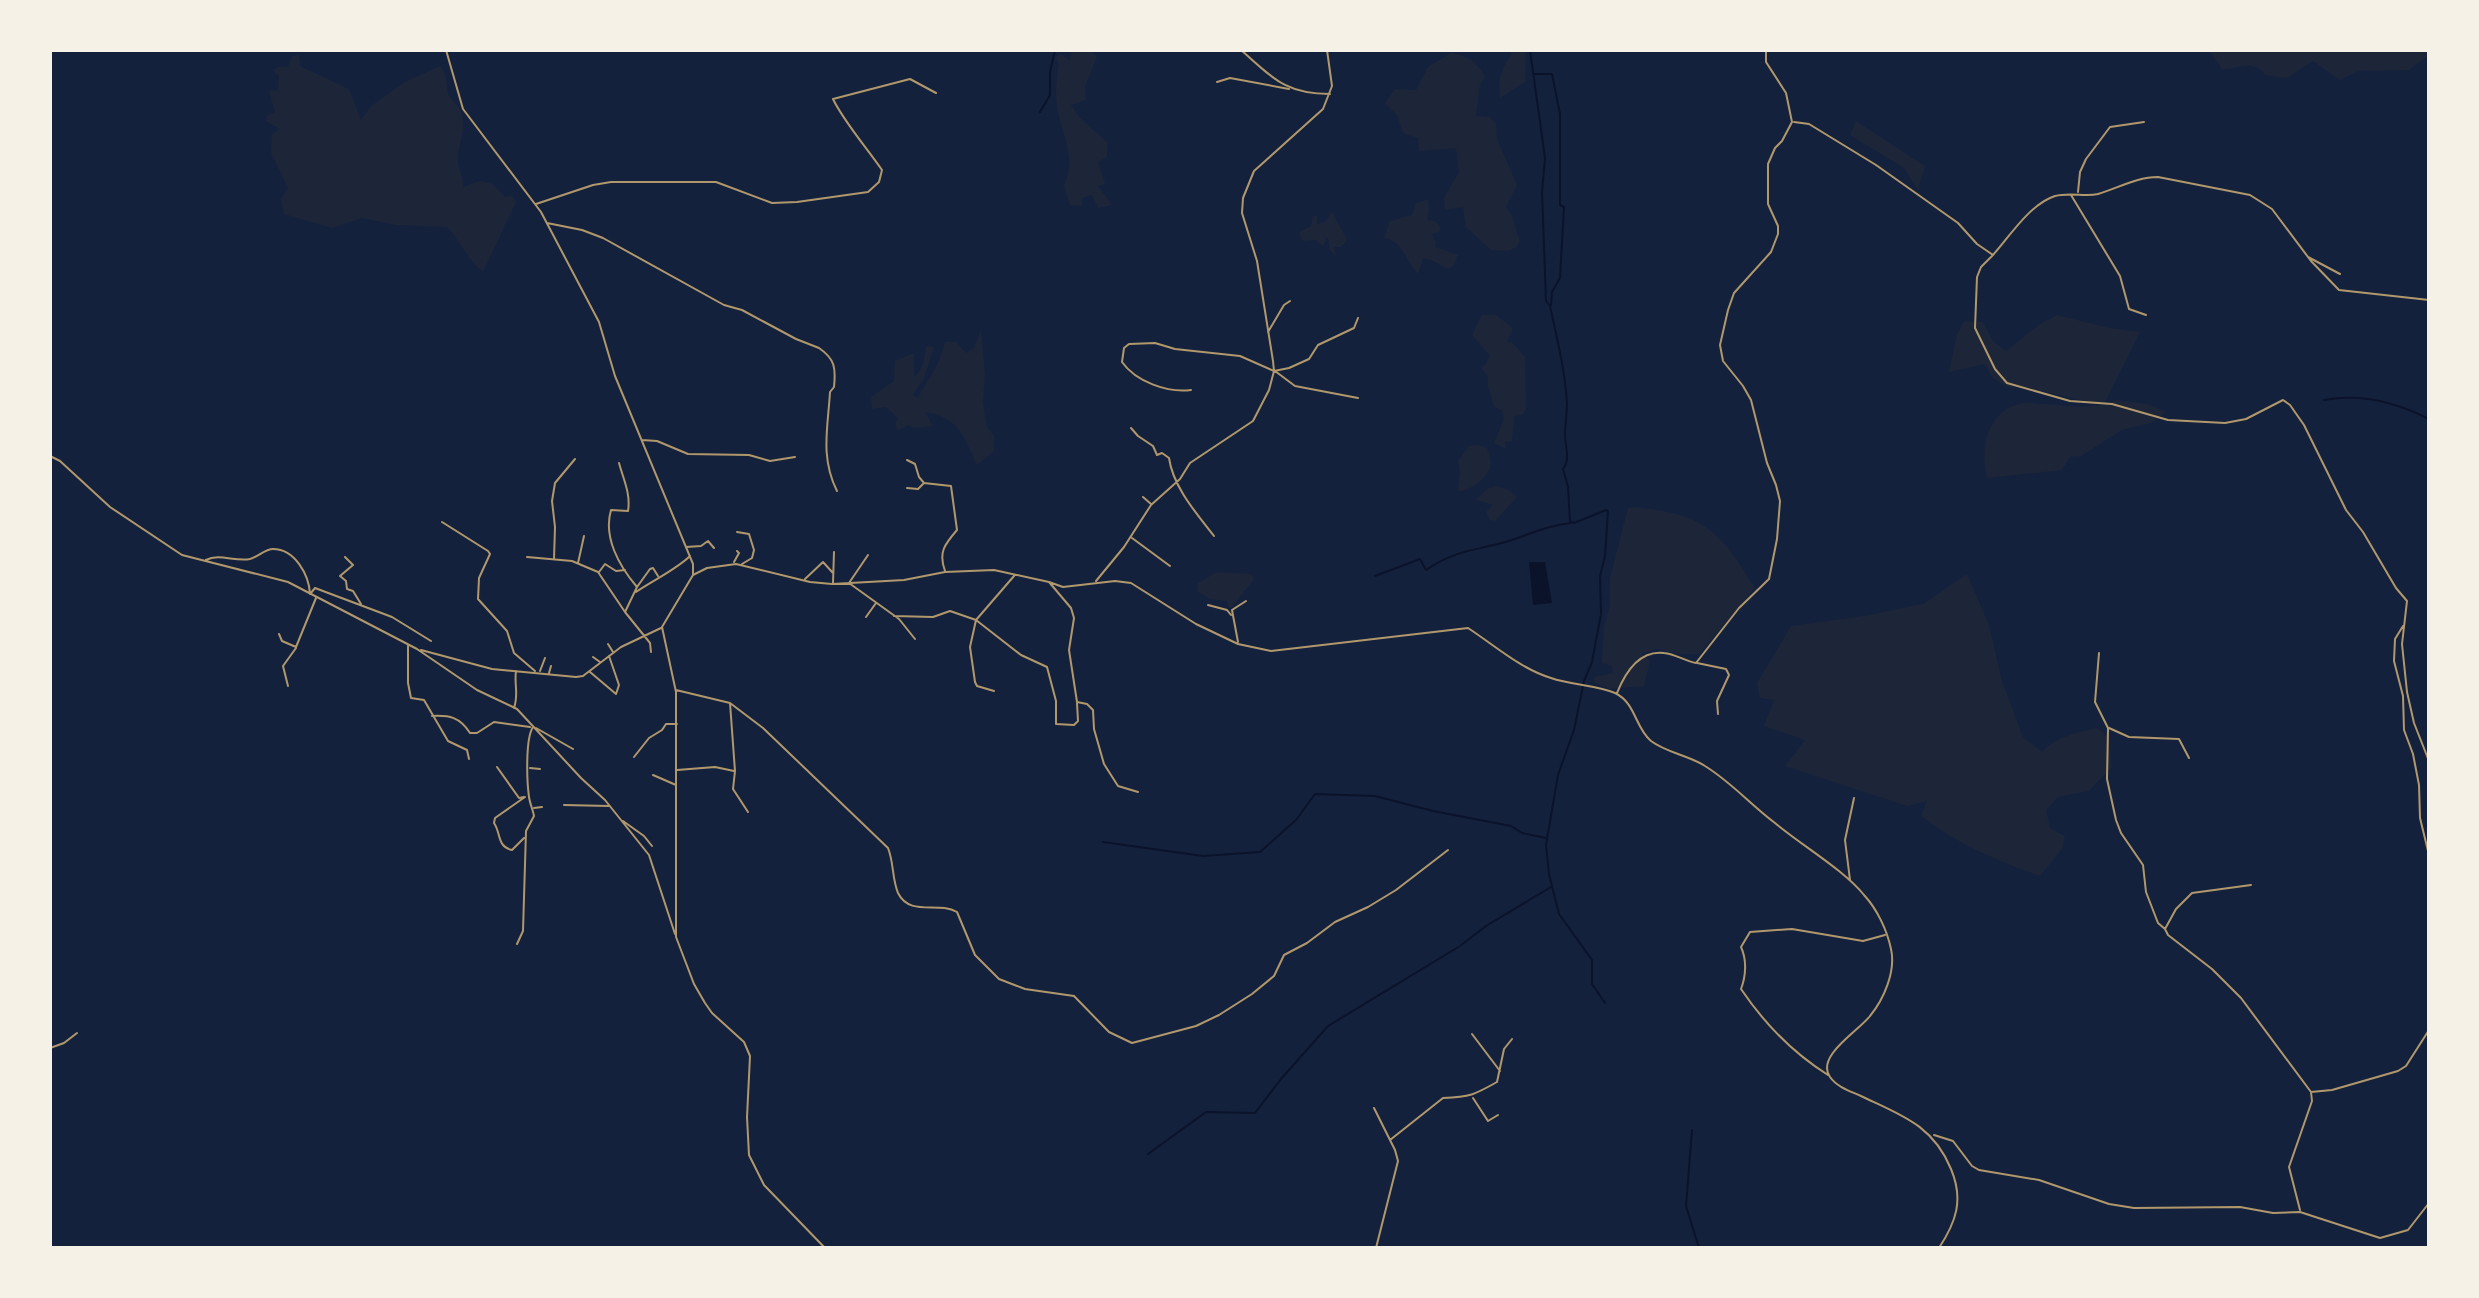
<svg xmlns="http://www.w3.org/2000/svg" width="2479" height="1298" viewBox="0 0 2479 1298" font-family="'Roboto Condensed',sans-serif">
<style>
.green{fill:#1d2539}
.water{fill:#0b132b}
.lines{fill:none;stroke-linecap:round;stroke-linejoin:round}
.stream{stroke:#0b132b;stroke-width:2}
.minor{stroke:#b1986c;stroke-width:2}
</style>
<rect width="100%" height="100%" fill="#14213d"/>
<path class="green" d="M1073,50H1091L1097,57L1085,86L1086,100L1071,105L1080,118L1107,142V157L1098,162L1105,184L1098,186L1112,205L1098,208L1092,195L1082,198V206L1070,205L1064,186C1077,157 1062,135 1057,107C1055,92 1057,77 1059,63L1055,57L1062,54L1069,60Z
M1506,50H1526L1525,82L1500,98C1497,79 1502,68 1512,53Z
M2195,50H2429V55L2409,70L2358,71L2340,80L2313,61L2287,78L2265,75C2254,58 2238,70 2222,69L2211,53Z
M1451,53C1468,56 1477,61 1485,77L1480,84L1476,116L1489,117L1496,123L1497,139L1517,185L1506,207C1516,218 1513,228 1520,240L1517,247L1508,251L1491,250L1466,227L1463,207L1445,210L1444,198L1459,172L1456,148L1419,151L1418,138L1403,133L1397,115L1385,103L1395,89L1416,90L1428,67Z
M299,55L300,66L349,89L361,120L371,106L403,83L440,66C449,75 445,85 449,96C452,102 459,105 461,111C468,130 457,144 458,162C459,171 464,178 463,187L479,181L491,183L505,197L512,196L516,202L483,272C467,260 461,241 447,227L396,225L362,218L332,228L284,214L281,199L288,188L271,153L272,134L280,129L266,121L267,116L275,112L269,91L278,90L279,76L273,71L277,67H288L292,56Z
M1856,121L1925,166L1918,190L1904,168L1850,135Z
M1428,199L1429,211L1427,220L1435,221L1441,228L1439,232L1431,234L1436,243L1435,247L1458,255L1453,266L1449,269C1439,266 1434,259 1423,258L1418,274C1404,260 1405,242 1384,238L1390,221L1412,215L1416,203Z
M1332,212L1347,240L1341,247H1334L1336,256L1330,250L1328,238L1325,237L1326,241L1323,246L1315,240L1302,241L1299,232L1311,226L1313,216H1317V224L1325,222Z
M1482,315H1496L1513,328L1507,342H1512L1525,357L1526,409L1523,414L1514,417L1512,441L1505,442L1506,449L1494,443L1504,419L1502,410L1494,407L1488,386V376L1481,368L1485,365L1490,356L1472,335Z
M2057,315L2110,328L2140,332L2105,402H2090L2028,388L2007,387L1993,378L1984,364L1949,372L1957,335L1964,321L1983,322L1993,341L2006,351L2040,324Z
M981,330L985,374L983,403L987,427L994,436V451L977,465C964,437 959,417 925,412L933,426L914,428L909,425L898,430L895,424L898,418L886,407L872,409L871,397L894,381L895,361L914,353V377C923,371 925,356 926,346L934,347L924,378L913,395L918,398C929,376 939,368 945,342H956L966,353L974,348Z
M2116,400L2147,404L2166,412L2151,423L2122,430L2081,456L2070,457L2062,470L1987,478C1980,447 1986,411 2023,403C2029,402 2037,404 2042,404C2068,405 2092,411 2116,400Z
M1479,445L1487,448C1489,454 1492,461 1490,468C1486,479 1469,492 1458,491L1460,472L1458,461L1469,446Z
M1496,486L1509,490L1517,497L1495,521L1490,520L1486,512L1493,505L1476,500L1487,489Z
M1634,507C1704,514 1719,529 1755,588L1699,654H1681L1656,649L1642,654L1650,661L1644,686L1610,689L1593,682L1595,677L1613,673L1612,666L1602,663L1604,626L1610,605V578L1628,508Z
M1217,572L1251,574L1254,579L1232,607L1229,608L1227,601L1210,599L1197,591L1198,583Z
M1967,574L1989,625L2002,681L2023,737L2042,752C2056,737 2077,732 2097,728L2108,737L2112,767L2089,791L2058,797L2046,810L2050,828L2065,836L2062,849L2040,876C1998,861 1957,844 1921,816L1927,801L1907,806L1785,766L1805,740L1764,726L1774,700L1760,698L1757,683L1791,626L1864,616L1923,604Z"/>
<path class="water" d="M1529,562H1545L1552,603L1533,605Z"/>
<g class="lines">
<path class="stream" d="M1530,50L1545,158L1542,192L1546,301L1550,306C1557,338 1565,370 1567,404C1567,414 1565,424 1565,435C1565,448 1571,458 1563,469L1568,487L1570,521L1574,523L1606,510L1608,511L1605,556L1600,576L1601,614L1592,662L1584,681L1574,730L1558,775L1546,845L1549,874L1559,914L1592,960V984L1605,1003
M1534,74H1552L1560,114V205L1564,207L1560,278L1552,292L1551,305
M1040,112L1050,95V72L1055,50
M2324,400C2361,393 2396,402 2429,419
M1375,576L1420,559L1426,570C1457,549 1475,551 1509,541C1530,534 1549,525 1571,523
M1103,842L1203,856L1260,852L1296,820L1315,794L1375,796L1433,811L1511,826L1522,833L1546,838
M1692,1130L1686,1206L1699,1248
M1148,1154L1206,1112L1255,1113L1281,1079L1328,1026L1460,946L1486,926L1551,887"/>
<path class="minor" d="M446,50L463,109L541,212L599,322L615,376L693,564V575L662,627L676,692V937L694,984L705,1003L712,1013L744,1042L750,1056L747,1117L749,1155L764,1185L825,1248
M1241,50C1273,78 1285,94 1330,94
M1217,82L1230,78L1289,89
M1794,122L1809,124L1876,165L1958,223L1977,244L1993,255C2010,236 2030,204 2055,196C2070,192 2085,197 2098,194C2118,188 2137,177 2158,177L2250,195L2272,209L2311,261L2339,290L2429,300
M2078,192L2080,172L2086,159L2110,127L2144,122
M2071,195L2120,276L2129,309L2146,315
M536,204L593,185L611,182H716L772,203L797,202L868,192L879,182L882,170C867,148 844,122 833,99L910,79L936,93
M547,223L582,230L603,238L724,305L742,310L796,339L819,348C835,359 836,368 834,387L830,392C828,427 820,457 837,491
M1993,255L1981,267L1977,277L1975,328L1995,369L2007,383L2070,401L2112,404L2168,420L2225,423L2246,419L2283,400L2290,405L2304,425L2346,510L2363,532L2396,588L2407,601L2402,644L2407,692L2414,723L2429,761
M2308,257L2340,274
M1268,332L1284,305L1290,301
M1275,371L1295,386L1358,398
M1191,390C1168,393 1136,382 1122,362L1124,348L1129,344L1155,343L1175,349L1240,356L1274,371L1289,368L1309,359L1318,345L1354,328L1358,318
M1131,428L1138,436L1153,446L1157,455L1162,453L1169,458C1173,487 1197,514 1214,536
M642,440L657,441L688,454L749,455L770,461L795,457
M50,456L60,461L110,507L182,555L288,582L417,649L477,690L517,709L581,778L605,800L649,855L675,934
M907,460L915,464L919,477L924,483L951,486L957,530C945,544 938,552 945,571
M619,463C623,478 631,494 628,511L611,510C603,537 619,566 637,587
M907,488L918,489L923,484
M1143,497L1151,504
M442,522L488,551L490,554L479,578L478,599L507,631L514,653L535,671
M737,532L749,534L754,550L752,558L742,564
M1132,538L1170,566
M686,547L701,546L708,541L714,548
M868,555L849,583L899,619L915,639
M345,557L353,565L340,576L346,581L347,589L353,591L361,604
M527,557L572,561L598,572L625,612
M554,559L555,527L552,501L555,483L575,459
M206,560C219,553 235,562 250,559C258,557 265,549 273,549C295,549 309,575 310,594L315,588L392,617L431,641
M734,562L739,553L737,551
M578,563L584,536
M599,572L605,564L616,571L625,570
M693,575L707,568L736,564L810,582L832,584L904,580L945,572L994,570L1049,582L1063,587L1115,581L1131,583L1196,624L1238,644L1271,651L1468,628C1494,645 1521,669 1551,678C1571,685 1596,685 1615,693C1636,703 1635,728 1651,741C1667,753 1688,755 1705,766C1731,782 1751,805 1775,823C1801,845 1844,870 1864,895C1877,909 1887,930 1891,949C1896,971 1884,999 1870,1016C1860,1030 1815,1056 1830,1077C1837,1087 1850,1091 1861,1096C1901,1115 1933,1125 1951,1169C1964,1200 1956,1222 1939,1248
M1014,576L976,620L1021,655L1047,667L1056,701V724L1074,725L1078,721L1077,703
M805,579L823,562L833,573
M1096,581L1124,547L1151,505L1180,479L1190,463L1253,421L1269,390L1274,371L1273,361L1257,261L1242,213L1243,198L1254,171L1323,109L1332,86L1327,50
M1049,582L1071,608L1074,618L1069,650L1077,702L1087,704L1093,710L1094,729L1104,764L1118,786L1138,792
M833,583L834,552
M636,592C652,581 677,569 690,556
M1208,605L1227,610L1231,615
M894,616L933,617L950,611L976,620L970,647L975,682L977,686L994,691
M866,617L876,603
M2403,626L2395,639L2394,661L2403,696L2404,730L2413,754L2419,785L2420,818L2429,855
M279,634L282,641L296,647L316,598
M1238,642L1232,610L1246,601
M608,644L613,652
M408,646V683L411,698L424,700L448,741L467,750L469,759
M421,650L492,669L576,677L583,676L621,647L661,628
M651,652L650,643L625,612L637,587L650,569L653,568L658,576
M2099,653L2095,702L2108,728L2107,779L2116,820L2121,833L2143,865L2146,892L2158,923L2165,929
M593,657L600,662
M1697,663L1726,669L1729,675L1717,701L1718,714
M540,671L545,658
M590,672L616,694L619,685L609,656
M549,673L551,666
M288,686L283,666L296,648
M676,690L730,703L763,728L888,848C894,863 892,879 898,893C910,917 938,901 957,912L975,955L999,979L1025,989L1074,996L1109,1032L1132,1043L1196,1026L1219,1015L1252,994L1274,976L1284,955L1307,943L1335,922L1368,907L1396,890L1448,850
M1617,693C1625,673 1639,650 1664,653C1675,654 1685,661 1696,663L1739,608L1769,579L1777,539L1780,501L1776,485L1767,463L1751,400L1743,386L1723,361L1720,345L1728,310L1734,293L1771,252L1778,234V226L1768,204V164L1775,148L1782,141L1792,122L1786,93L1766,62V50
M730,703L735,771L733,789L748,812
M514,708C519,694 514,685 516,671
M432,716C449,715 460,717 470,733H477L494,722L530,727
M536,728L573,749
M2109,728L2129,737L2179,739L2189,758
M634,757L649,738L662,730L666,724H677
M497,767L519,798L524,797
M530,768L540,769
M677,770L715,767L734,771
M653,775L676,785
M564,805L609,806
M534,808L542,807
M623,821L644,836L652,846
M524,838L512,850C497,847 501,833 494,823L495,818L525,797
M1850,880L1845,840L1854,798
M2251,885L2192,893L2176,909L2165,929L2168,935L2212,969L2241,998L2311,1092L2312,1101L2289,1167L2300,1210
M517,944L523,931L526,831L534,816C533,810 530,804 529,797C527,783 525,739 533,727
M1472,1034L1500,1071
M50,1048L64,1043L77,1033
M1828,1075C1793,1053 1764,1023 1741,989C1746,976 1747,960 1741,947L1750,932L1792,929L1863,941L1885,935
M2311,1092L2332,1090L2398,1071L2406,1066L2429,1030
M1473,1098L1488,1121L1498,1115
M1374,1108L1395,1150L1398,1161L1376,1248
M1934,1135L1953,1141L1972,1166L1979,1170L2039,1180L2109,1204L2134,1208L2240,1207L2273,1213L2300,1212L2380,1238L2408,1230L2429,1203
M1390,1140L1443,1098C1470,1097 1474,1095 1497,1082L1504,1049L1512,1039"/>
</g>
<rect width="2479" height="1298" fill="none" stroke="#f6f1e7" stroke-width="104"/>
</svg>
